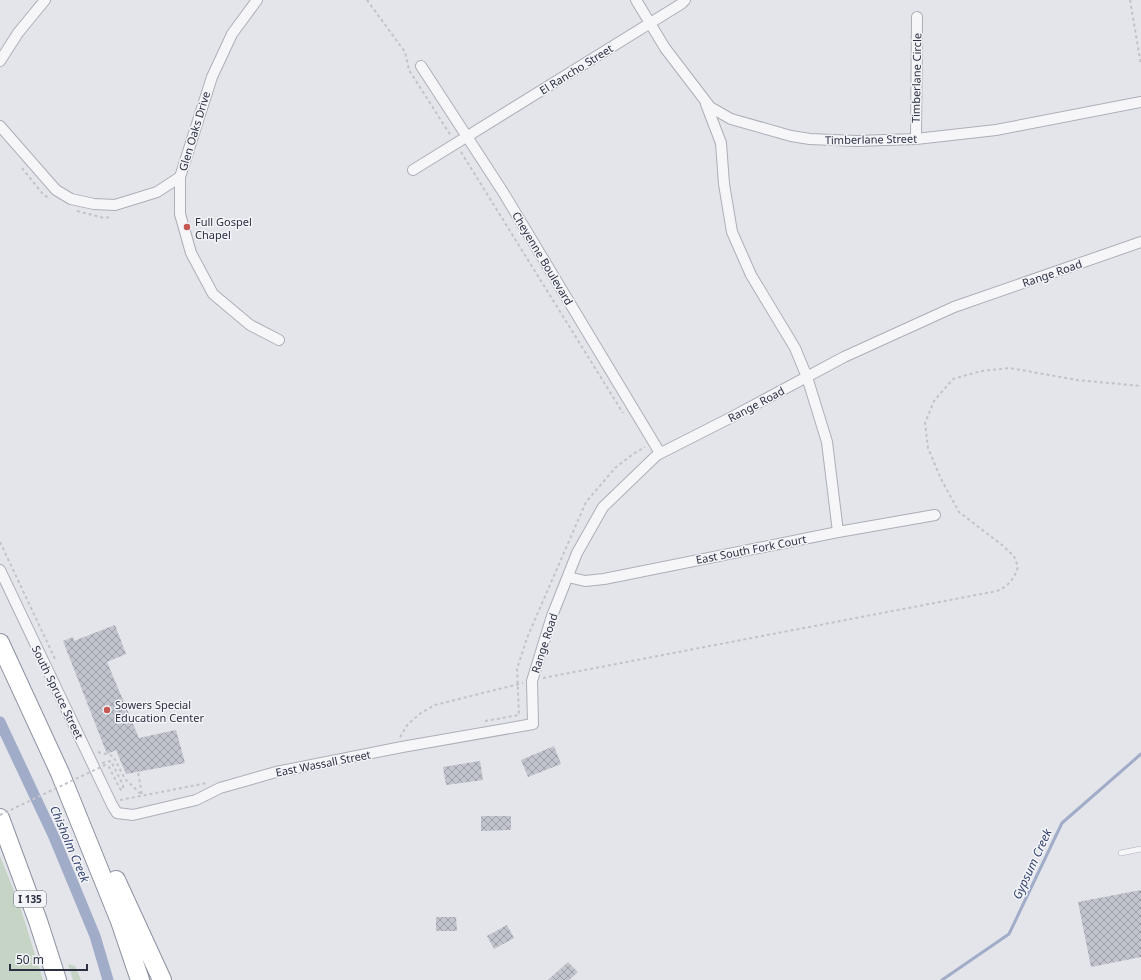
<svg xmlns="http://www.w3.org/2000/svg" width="1141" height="980" viewBox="0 0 1141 980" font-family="'Noto Sans',sans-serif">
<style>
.grass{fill:#c6d4c5}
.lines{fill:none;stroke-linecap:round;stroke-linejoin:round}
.stream{stroke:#a1acc8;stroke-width:3}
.canal{stroke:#a1acc8;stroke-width:11}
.building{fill:url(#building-cross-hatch)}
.service-casing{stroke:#acafb8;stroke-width:6}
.minor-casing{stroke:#acafb8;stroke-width:12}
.motorway-casing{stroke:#8c90a0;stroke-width:20}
.path{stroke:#c1c3c9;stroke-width:2;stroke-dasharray:3 3;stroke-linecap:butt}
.service{stroke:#f6f6f9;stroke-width:5}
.minor{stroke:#f6f6f9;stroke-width:10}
.motorway{stroke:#fff;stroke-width:18}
.path-bridge{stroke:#c1c3c9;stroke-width:2;stroke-dasharray:3 3;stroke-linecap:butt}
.poi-dot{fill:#c65852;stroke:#f3f4f8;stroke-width:1.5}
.labels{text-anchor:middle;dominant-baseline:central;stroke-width:3;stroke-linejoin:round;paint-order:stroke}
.shield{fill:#f3f4f8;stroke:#686b79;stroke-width:1}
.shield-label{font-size:10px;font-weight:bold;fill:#2c3042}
.street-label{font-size:11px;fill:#2c3042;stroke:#f3f4f8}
.poi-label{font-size:11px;fill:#2c3042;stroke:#f3f4f8;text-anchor:start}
.water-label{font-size:12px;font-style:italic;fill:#394773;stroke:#f3f4f8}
</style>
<defs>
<pattern id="building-cross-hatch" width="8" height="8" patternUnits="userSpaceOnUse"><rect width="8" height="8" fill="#c1c3cd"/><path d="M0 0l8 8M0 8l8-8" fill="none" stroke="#9d9fa8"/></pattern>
</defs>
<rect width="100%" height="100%" fill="#e3e5ea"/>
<path class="grass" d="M0,856L19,903L43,980H0Z
M68,964L75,966L81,980H73Z"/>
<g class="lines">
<path class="stream" d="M942,980L1009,934L1062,823L1141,754"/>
<path class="canal" d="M0,722L54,837L95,936L108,980"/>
</g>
<path class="building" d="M115,625L126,654L107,662L139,738L176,730L185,763L126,774L116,750L107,754L63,641L73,637L74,641Z
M554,746L561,764L528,777L521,760Z
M480,761L483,780L446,785L443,767Z
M481,816H511V830L481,831Z
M1141,890V957L1091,967L1078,902Z
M436,917H456L457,931H436Z
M507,925L514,938L494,949L487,936Z
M568,962L578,972L569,980H548Z"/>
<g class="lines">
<g class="service-casing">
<path id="service" d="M1121,853L1141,849"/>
</g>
<g class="minor-casing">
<path id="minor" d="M636,0L665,48L710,107L731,119L791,136L810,139L856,141L916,139L996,130L1141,102
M0,61L18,33L45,0
M421,66L503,192L660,453
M706,104L721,143L724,184L732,232L751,275L795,348L807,377L827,442L838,532
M0,126L56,190L71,199L94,204L115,205L157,192L180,177L212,77L232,34L257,0
M916,139L917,17
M413,170L681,4L685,0
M180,177V214L191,253L213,294L250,325L279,340
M0,570L112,805L117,813L133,815L196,800L220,788L276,772L402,747L533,724L532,681L552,616L577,553L603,507L657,455L730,418L844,357L954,307L1141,242
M568,577L585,581L604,579L838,532L935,515"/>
</g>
<g class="motorway-casing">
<path id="motorway" d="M0,643L60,773L120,921L140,980
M0,818L38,921L57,980
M116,880L162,980"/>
</g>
<path class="path" d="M367,0L405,52L409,70L451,136
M1130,0L1141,65
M461,152L623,413
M22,168L42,193L50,199
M77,211L104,218L112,217
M0,542L56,661
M543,678L997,591C1010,585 1013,580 1018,567L1014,556L1002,545L959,512L941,479L928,448L925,423L934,401L953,379L981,371L1010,368L1077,380L1141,386
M485,721L519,715L517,669L527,638L586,502L615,468L633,454L645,447
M400,737L408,724L421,713L435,705L523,683
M98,752L113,756L125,779L142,795L138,772
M102,763L111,761
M120,800L207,783"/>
<use href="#service" class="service"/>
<use href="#minor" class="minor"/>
<use href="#motorway" class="motorway"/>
<path class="path-bridge" d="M0,815L105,765L109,767L119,787L121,790L123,789V785L111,761"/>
</g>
<g class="poi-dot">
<circle cx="187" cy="227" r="4"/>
<circle cx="107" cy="710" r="4"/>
</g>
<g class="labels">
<rect class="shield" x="14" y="891" width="32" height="16" rx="3"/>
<g class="shield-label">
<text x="30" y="899">I 135</text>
</g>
<g class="street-label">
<text transform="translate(576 69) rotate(-32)">El Rancho Street</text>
<text transform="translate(916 78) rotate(-89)">Timberlane Circle</text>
<text transform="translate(194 131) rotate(-73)">Glen Oaks Drive</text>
<text transform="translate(871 139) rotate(-1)">Timberlane Street</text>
<text transform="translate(543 258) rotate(59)">Cheyenne Boulevard</text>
<text transform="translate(1052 273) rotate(-19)">Range Road</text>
<text transform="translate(756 404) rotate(-28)">Range Road</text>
<text transform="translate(751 549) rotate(-11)">East South Fork Court</text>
<text transform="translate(544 643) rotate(-72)">Range Road</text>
<text transform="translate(58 692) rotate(64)">South Spruce Street</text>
<text transform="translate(323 763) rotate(-11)">East Wassall Street</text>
</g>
<g class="poi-label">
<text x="195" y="221">Full Gospel<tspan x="195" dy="13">Chapel</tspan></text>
<text x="115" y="704">Sowers Special<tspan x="115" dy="13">Education Center</tspan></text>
</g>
<g class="water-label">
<text transform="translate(70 844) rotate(67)">Chisholm Creek</text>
<text transform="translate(1032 864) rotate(-65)">Gypsum Creek</text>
</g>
</g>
<path d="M10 964v6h77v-6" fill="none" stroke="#2c3042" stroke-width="2"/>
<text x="16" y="964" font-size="12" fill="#2c3042" stroke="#f3f4f8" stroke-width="3" paint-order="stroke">50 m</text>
</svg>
